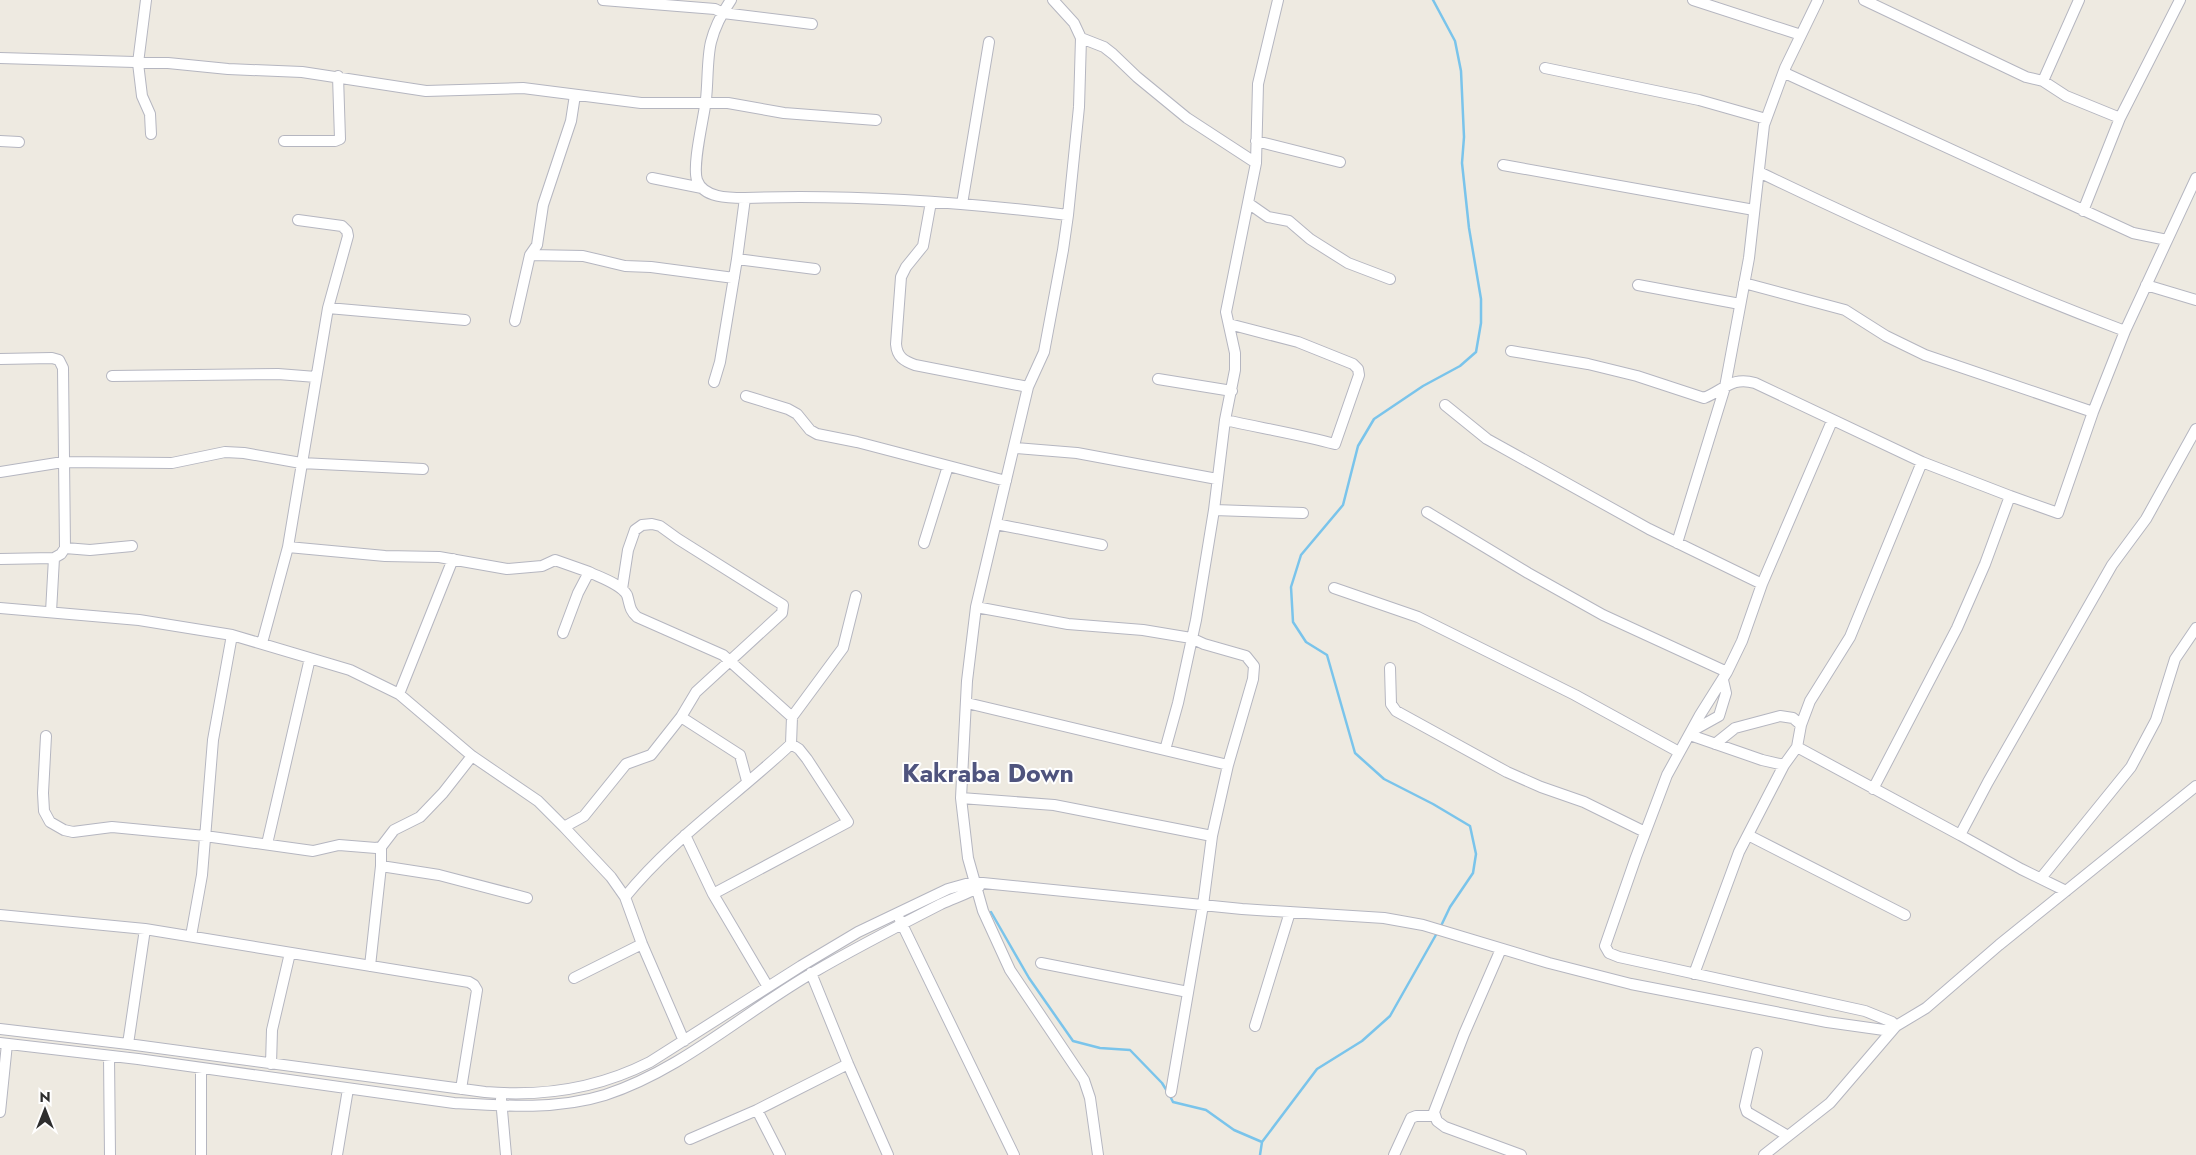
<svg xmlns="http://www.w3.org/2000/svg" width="2196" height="1155" viewBox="0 0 2196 1155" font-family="Jost,sans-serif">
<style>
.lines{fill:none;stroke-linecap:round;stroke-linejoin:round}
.stream{stroke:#7ac4eb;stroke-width:2.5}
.minor-casing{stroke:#b5b6c0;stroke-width:12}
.minor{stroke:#fff;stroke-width:10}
.labels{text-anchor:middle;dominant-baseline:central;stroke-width:4;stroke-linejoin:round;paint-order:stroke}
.district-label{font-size:25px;font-weight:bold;fill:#4f547e;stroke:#fff}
</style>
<rect width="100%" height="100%" fill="#eeeae1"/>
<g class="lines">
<path class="stream" d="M1433,0L1455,41L1461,71L1464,137L1462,163L1469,228L1481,299V323L1476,352L1460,366L1423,386L1374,419L1358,446L1343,505L1301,555L1291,587L1293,622L1306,642L1327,655L1355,753L1384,779L1433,804L1470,826L1476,854L1473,873L1450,907L1440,928
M991,912L1029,978L1073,1041L1100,1048L1130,1050L1162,1083L1167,1091
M1170,1096L1173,1102L1206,1110L1234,1130L1262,1142
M1260,1155L1262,1142L1317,1069L1362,1041L1390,1016L1437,933"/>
<g class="minor-casing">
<path id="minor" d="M146,0L138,63L142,96L150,114L151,134
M603,0L715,9L723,13L812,24
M1053,0L1074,23L1081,38L1079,107L1068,215L1063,250L1044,352L1028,387L976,607L967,681L961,798L968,858L983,911L1010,970L1084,1080L1090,1098L1098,1155
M1693,0L1801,35
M1818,0L1785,68V72L1787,74L2133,233L2167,240
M1864,0L2026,77L2043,81L2066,96L2120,118
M1081,38L1104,47L1113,54L1137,77L1187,118L1256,163
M0,58L168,63L228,69L302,72L426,91L523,88L641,103H728L784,113L876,120
M1545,68L1699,100L1766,119
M2043,81L2079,0
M0,141L19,142
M284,141H335L340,139L338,76
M1256,141L1340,162
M1503,165L1754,210
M1759,172C1879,230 2000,284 2125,331
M652,178L702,188
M745,198C852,194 961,202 1068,215
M931,202L923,246L906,267L901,277L896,344C897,357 904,361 915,365L1028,387
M1248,203L1268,217L1289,221L1310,239L1348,263L1390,279
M962,204L989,42
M2083,211L2120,118L2180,0
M530,255L583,256L625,266L651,267L734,278
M737,259L815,269
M1744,283L1845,310L1886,336L1925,355L2093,412
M1638,285L1740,304
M2146,285L2196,300
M328,308L465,320
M515,321L530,255L537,245L543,205L571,121L575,95
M1511,351L1588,364L1637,376L1704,398C1724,390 1732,376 1755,383L1922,462L2010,496
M0,359L52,358L59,360L63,368L65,548L61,554L54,558L0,559
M112,376L278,374L316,377
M1158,379L1232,391
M714,382L720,362L737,259L745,198C729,198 703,198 697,180C692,164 704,118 706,99C708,82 707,58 711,42C715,26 722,13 731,0
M746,396L788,409L797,414L810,430L817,434L857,442L1006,481
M1445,405L1487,439L1649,529L1762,584L1832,421
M1225,420C1261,428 1298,434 1335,444L1359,375L1358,369L1353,364L1298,342L1229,324
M1015,448L1077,453L1217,479
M0,472L63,462L172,463L225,452L244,453L301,463L423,469
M1214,510L1303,513
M1427,512L1528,573L1603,615L1727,672
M996,524L1102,545
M924,543L948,466
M1677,543L1725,387L1749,258L1764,125L1785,68
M288,547L385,556L439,557L507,569L542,566L555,560L589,572L578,593L563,633
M65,548L90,550L132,546
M589,572C599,577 621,584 627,595C630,604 629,610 637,617L723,655L792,717
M1762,584L1742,641L1727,672L1700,715L1667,775L1636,857L1605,946L1609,953L1619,957L1865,1011L1892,1022L1896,1026
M1334,588L1418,617L1575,695L1679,752
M976,607L1068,624L1143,630L1191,638L1204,644L1246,656L1254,666L1253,679L1228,765L1212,836L1203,905L1171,1092
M0,608L139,620L232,635L350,670L399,694L472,756L538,801L564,827L611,877L625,897L642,944L684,1041
M51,612L54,558
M262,643L288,547L328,308L348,236L347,231L342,226L298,220
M1390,668L1391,704L1396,711L1507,772L1541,787L1584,802L1645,832
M399,694L453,559
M967,703L1228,765
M681,717L740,755L747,781
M1692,731L1719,716L1726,693L1723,680
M1690,735L1762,760L1784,765
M46,736L43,793L44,811L50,822L64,830L73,832L112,827L205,836L313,851L339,845L376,848L381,847L394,830L420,817L443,793L472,756
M791,744L792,717L843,648L856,596
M1715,744L1735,728L1780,716L1793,718L1801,725
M1797,747L1960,835L1988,782L2112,565L2146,519L2196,429
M1165,750L1178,703L1196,620L1214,510L1225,420L1235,370V353L1226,312L1256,163L1258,84L1278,0
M1873,789L1957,628L1985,564L2010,496L2058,513L2093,412L2125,331L2196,178
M961,798L1054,805L1212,836
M564,827L584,816L626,764L651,755L681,717L696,692L782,613L783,605L678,539L660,526L652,524L642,525L635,530L628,550L622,589
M685,835L713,894L768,987
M1748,835L1905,915
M1960,835L2021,869L2066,891
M267,844L310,658
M381,866L439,875L527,898
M2041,878L2131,767L2156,720L2175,659L2196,628
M625,897C673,838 736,796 791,744L799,749L807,759L848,822L713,894
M0,915L145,929L469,982L474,985L477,990L461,1089
M900,920L1014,1155
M191,936L202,875L213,740L232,635
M1501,949L1464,1034L1434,1112L1437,1121L1445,1127L1521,1155
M1041,963L1188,992
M370,966L381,866V847
M811,973L848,1064L888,1155
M1694,974L1739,852L1784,765L1797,747L1801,725L1810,701L1850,637L1922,462
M574,978L642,944
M1255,1026L1290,912
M0,1029L128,1044L485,1092C542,1097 599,1088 650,1062L801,966L858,932L948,889L973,882L1242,909L1384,918L1423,925L1549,963L1631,984L1827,1022L1884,1030L1896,1026L1926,1008L1999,945L2196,786
M0,1043L138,1059L454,1103C503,1106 557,1110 605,1095C682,1070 744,1012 814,972C855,948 898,926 941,904C954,898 967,894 979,887
M128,1044L145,929
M1757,1053L1745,1106L1747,1112L1788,1136
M109,1056L110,1155
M271,1064L272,1030L290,953
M501,1099L506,1155
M757,1110L780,1155
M0,1112L7,1044
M690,1139L757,1110L848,1064
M201,1155V1069
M337,1155L348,1089
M1394,1155L1411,1118L1416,1116H1435
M1764,1155L1830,1103L1896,1026"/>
</g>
<use href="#minor" class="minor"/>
</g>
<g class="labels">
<g class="district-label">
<text x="988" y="773">Kakraba Down</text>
</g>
</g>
<g transform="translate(45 1110)" stroke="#ffffff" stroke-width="4" paint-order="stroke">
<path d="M0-4L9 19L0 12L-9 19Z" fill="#2e2e2e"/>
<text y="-8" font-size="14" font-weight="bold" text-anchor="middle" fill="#2e2e2e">N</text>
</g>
</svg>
